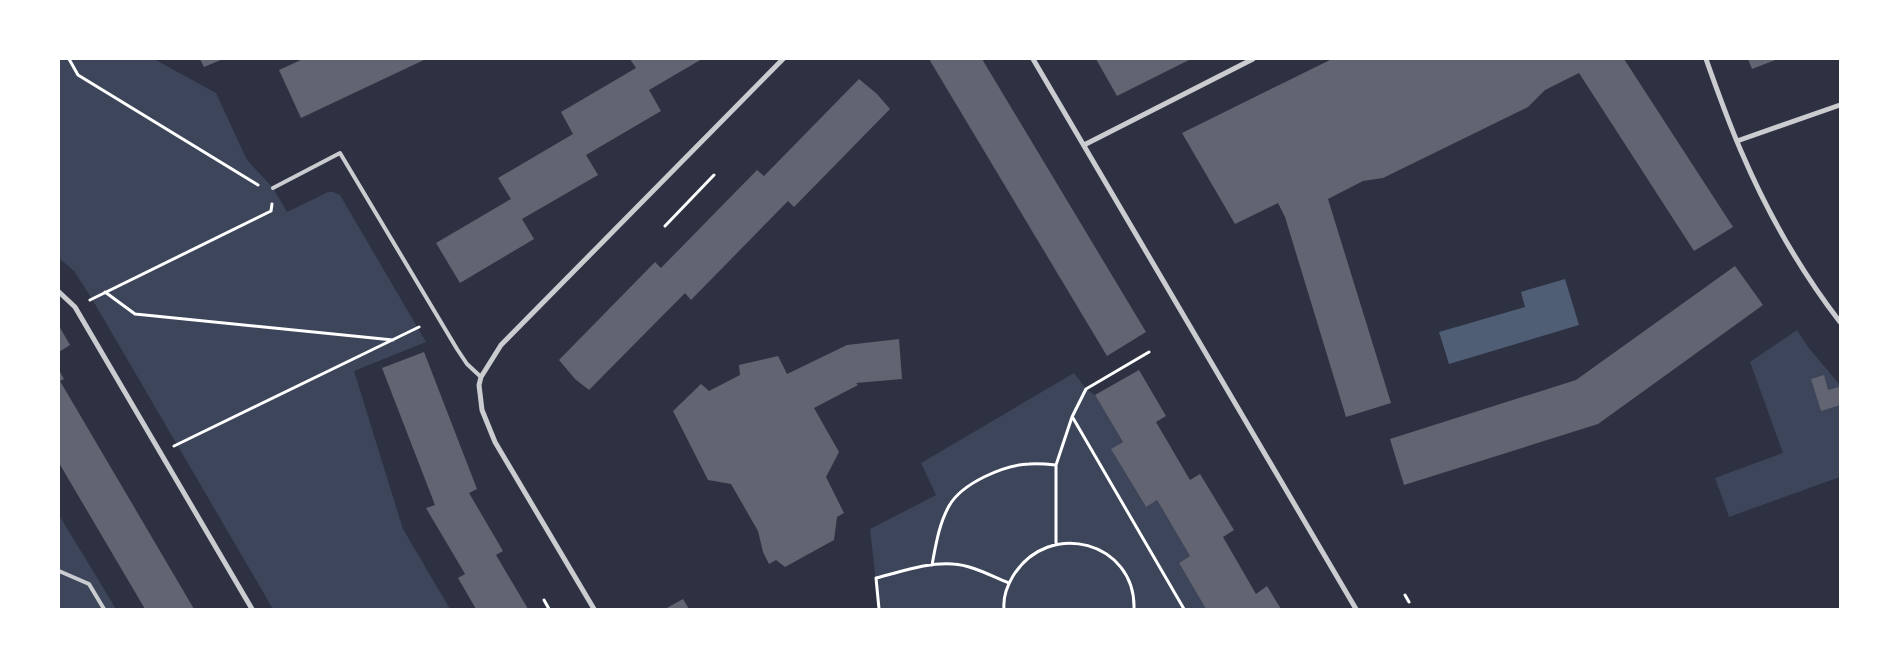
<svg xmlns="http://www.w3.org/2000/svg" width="1899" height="668" viewBox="0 0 1899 668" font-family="Figtree,sans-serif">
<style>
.green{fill:#3c4559}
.water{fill:#4f5d75}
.building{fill:#626471}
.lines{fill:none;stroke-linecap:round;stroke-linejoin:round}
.path{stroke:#fff;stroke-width:3}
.service{stroke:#caccd0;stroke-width:4}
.minor{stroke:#caccd0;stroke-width:5}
</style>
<rect width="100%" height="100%" fill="#2d3142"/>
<path class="green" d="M59,59H154L216,93L247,160L273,188L287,212L328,192H333L340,195L426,342L354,371L403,529L450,609H273L92,299L74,271L59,258Z
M1797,330L1808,347L1840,385V477L1729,517L1715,478L1783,453L1750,362Z
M1074,373L1086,389L1095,395L1123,442L1112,449L1145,506L1157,500L1190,556L1179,563L1206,609H879L870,529L936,495L921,463Z
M59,515L116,609H59Z"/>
<path class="water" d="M1565,279L1579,325L1449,364L1439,332L1525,307L1521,292Z"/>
<path class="building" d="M200,59H223L204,67Z
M303,59H426L301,118L279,70Z
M630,59H702L649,90L661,111L586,155L598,175L522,219L534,239L460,283L436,243L511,199L498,178L573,134L561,112L636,68Z
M929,59H982L1146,332L1107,356Z
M1096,59H1191L1117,96Z
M1332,59H1624L1733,227L1694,251L1579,73L1545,90L1528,107L1383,178L1363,181L1328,199L1391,403L1346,417L1285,217L1278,203L1235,224L1182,133Z
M1748,59H1778L1752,69Z
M859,79L877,94L890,109L794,207L788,201L691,300L685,293L589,390L575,379L559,360L655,262L661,268L757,170L764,176Z
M1735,266L1763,305L1598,424L1404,485L1390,439L1576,380Z
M59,326L70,345L59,352Z
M899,339L902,379L856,383L858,385L814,408L839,452L826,477L844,513L837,517L834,540L785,567L776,560L769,564L763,552L758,531L731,484L708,480L673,411L701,384L709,391L740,375L739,365L778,356L787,374L847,345Z
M424,352L477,489L469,493L503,551L496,555L528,609H476L458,578L465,574L426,508L435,505L382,368Z
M59,370L64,379L60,381L194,609H145L59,463Z
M1139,370L1166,416L1156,422L1190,480L1200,474L1234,530L1223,537L1256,594L1267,586L1281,609H1206L1179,563L1190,556L1157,500L1146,507L1111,449L1123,442L1095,395Z
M1824,375L1828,390L1839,387L1840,405L1821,411L1811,379Z
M683,599L689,609H665Z"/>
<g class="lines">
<path class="path" d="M69,59L78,75L258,185
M665,226L714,175
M105,292L135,314L393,340
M90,300L271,211L272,204
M1073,418L1184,609
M174,446L419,327
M1056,543V465L1072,417L1086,389L1149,352
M932,565C936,544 939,524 949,506C962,483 1004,465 1029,464C1038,463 1047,464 1056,465
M1405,595L1409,602
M544,600L549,609
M879,609L876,578C901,572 927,562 953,564C972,565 991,576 1009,583
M1004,609C1003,598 1007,586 1013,576C1049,518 1136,542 1134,609"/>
<path class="service" d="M273,188L340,153L457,349L467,364L481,377
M59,571L89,584L104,609"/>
<path class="minor" d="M1033,59L1356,609
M1706,59C1717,90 1728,121 1741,151C1767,212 1800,270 1840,322
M1737,141L1840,105
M1084,145L1253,59
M59,292L75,307L252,609
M594,609L495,442L482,410L479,385L481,377L501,345L783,59"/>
</g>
<rect width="1899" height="668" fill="none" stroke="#ffffff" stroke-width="120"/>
</svg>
